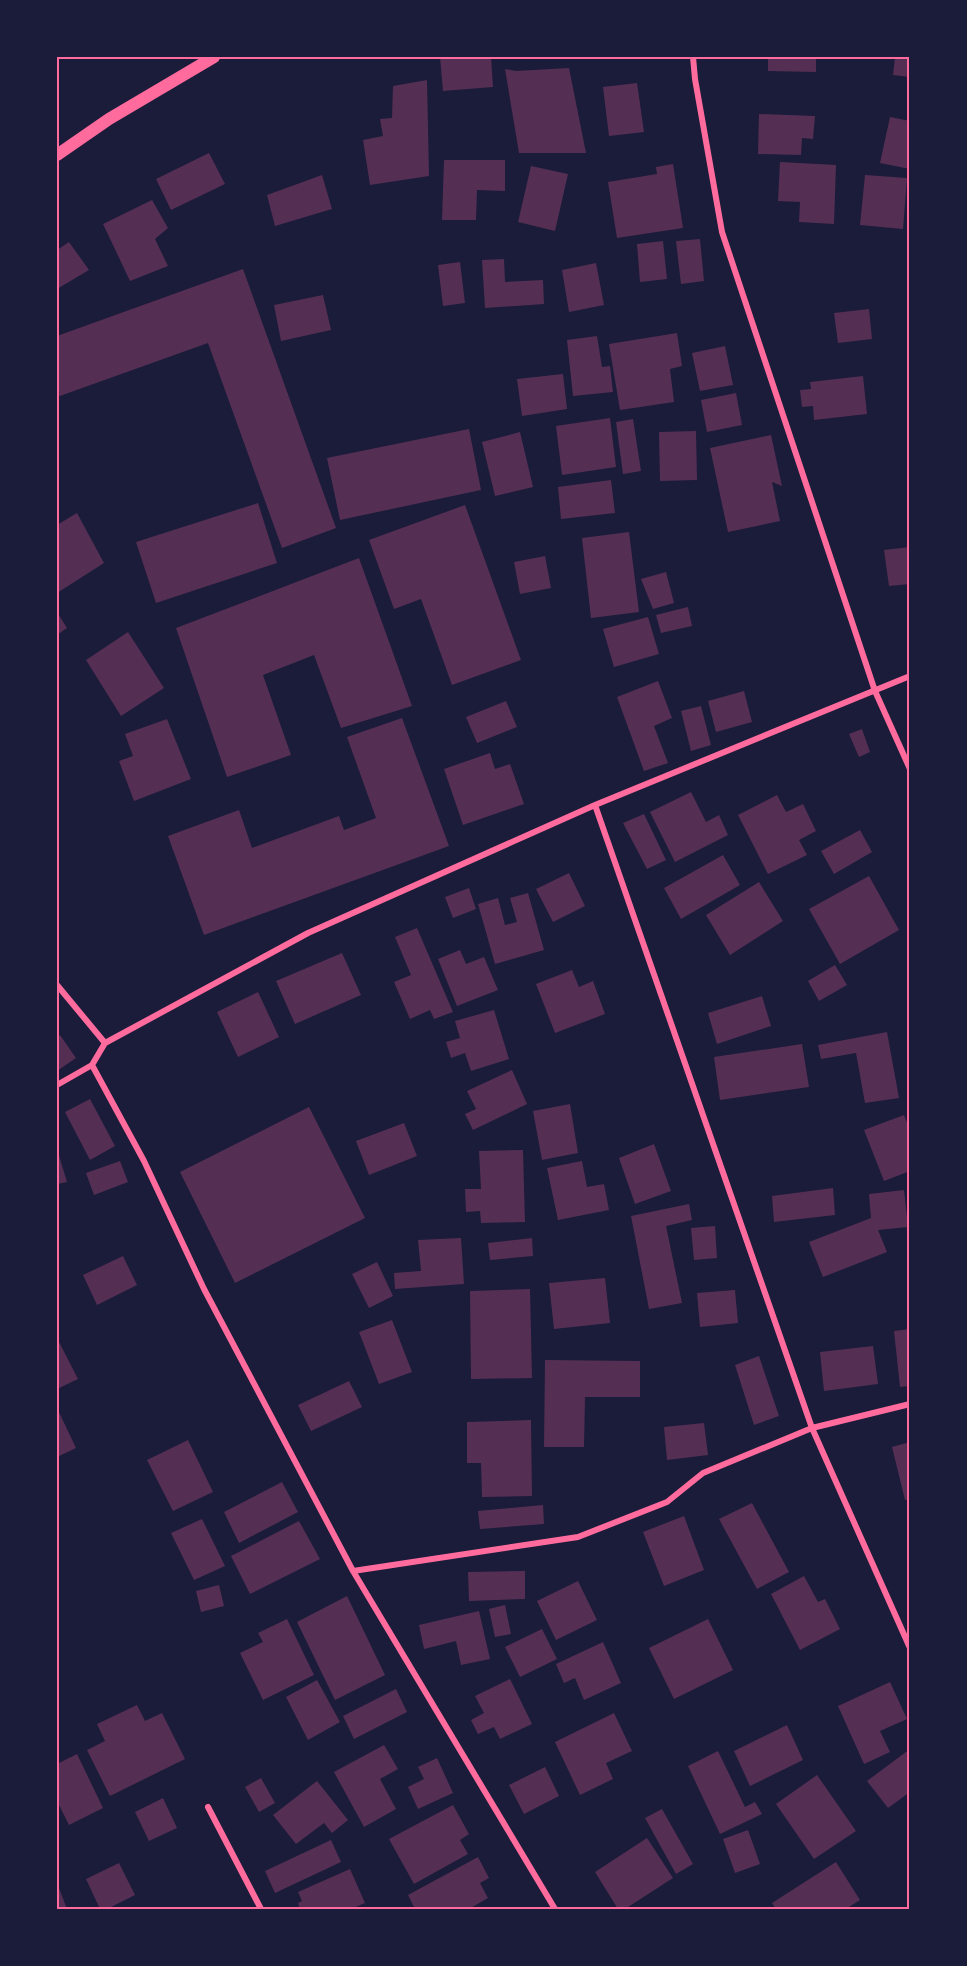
<svg xmlns="http://www.w3.org/2000/svg" width="967" height="1966" viewBox="0 0 967 1966" font-family="'DM Sans',sans-serif">
<style>
.building{fill:#542f53}
.lines{fill:none;stroke-linecap:round;stroke-linejoin:round}
.minor{stroke:#ff6b9d;stroke-width:6}
.secondary{stroke:#ff6b9d;stroke-width:12}
.neatline{fill:none;stroke:#ff6b9d;stroke-width:2}
</style>
<rect width="100%" height="100%" fill="#1b1b3a"/>
<path class="building" d="M440,57H491L493,87L443,91Z
M768,57H816V72L768,71Z
M895,57H910V77L893,75Z
M569,68L586,153H519L505,69L516,71Z
M427,80L429,176L370,185L363,140L383,136L380,119L392,118L393,86Z
M637,83L644,132L609,136L603,87Z
M759,114L815,116L813,139L802,138L801,155L758,154Z
M890,117L910,121V169L880,163Z
M209,153L225,184L171,210L156,179Z
M444,160H505V191L477,190L476,220H442Z
M780,162L836,165L834,224L799,222L800,202L778,201Z
M673,164L683,228L617,238L608,182L657,174L656,167Z
M531,166L568,174L555,231L518,222Z
M322,175L332,209L275,226L267,195Z
M865,175L907,178L903,229L860,225Z
M152,200L168,228L155,239L168,266L130,281L103,224Z
M700,239L704,281L681,284L676,241Z
M663,241L667,279L640,282L637,244Z
M69,242L89,270L57,289V250Z
M504,259L505,282L543,280L544,304L485,308L482,260Z
M460,262L465,303L443,306L438,265Z
M596,263L604,305L569,312L562,270Z
M243,269L336,528L282,548L208,343L57,397V336Z
M323,295L331,330L281,341L274,305Z
M869,309L872,339L838,343L834,313Z
M677,333L682,366L670,369L674,402L620,410L609,344Z
M597,336L602,367L610,366L613,392L573,396L567,340Z
M725,346L733,385L700,391L692,353Z
M563,374L567,409L522,416L517,379Z
M863,376L867,414L814,420L813,406L802,407L800,390L811,389L810,382Z
M736,393L742,425L707,432L701,400Z
M610,418L616,467L562,475L556,426Z
M633,419L641,471L623,474L616,422Z
M469,429L481,490L340,520L327,458Z
M696,431L697,480L660,481L659,432Z
M520,432L533,487L495,496L482,442Z
M771,435L782,486L772,482L780,521L728,532L710,448Z
M611,480L615,513L561,519L558,487Z
M258,503L277,563L156,603L136,542Z
M465,505L521,660L452,685L421,599L394,609L369,540Z
M77,513L104,563L57,593V525Z
M629,532L639,612L591,618L582,538Z
M910,547V584L889,586L884,550Z
M545,556L551,588L520,594L514,562Z
M359,558L412,706L341,728L314,655L263,675L291,755L227,777L176,628Z
M666,572L674,603L653,609L641,579Z
M688,607L692,626L661,633L656,615Z
M57,612L67,628L57,635Z
M648,617L659,654L614,667L603,629Z
M128,632L164,688L121,716L86,660Z
M658,681L672,718L654,726L668,763L644,771L617,697Z
M744,691L752,722L716,732L708,701Z
M506,701L517,727L477,743L466,717Z
M701,706L711,745L691,751L681,711Z
M402,718L449,846L204,935L168,836L239,810L252,848L339,816L344,830L376,818L347,737Z
M167,719L191,779L134,801L119,761L133,756L125,734Z
M862,729L870,752L859,757L849,734Z
M490,753L495,769L510,764L524,804L463,825L444,769Z
M691,792L706,822L719,815L728,835L675,862L650,812Z
M777,795L786,812L803,804L816,831L799,840L807,855L768,874L738,815Z
M644,814L666,860L647,869L623,823Z
M860,830L872,852L834,874L821,851Z
M723,855L740,885L681,919L664,888Z
M569,873L585,906L553,922L536,889Z
M869,876L899,930L840,964L809,909Z
M759,882L783,921L730,955L706,915Z
M469,888L476,909L453,918L445,897Z
M528,893L544,950L495,964L478,904L498,898L505,925L517,922L510,898Z
M417,928L453,1012L434,1019L430,1010L410,1019L394,982L411,975L395,937Z
M460,950L466,964L484,957L498,990L457,1006L438,959Z
M342,953L361,995L295,1024L276,981Z
M835,965L847,985L819,1001L808,981Z
M572,970L579,987L593,981L605,1014L555,1033L536,984Z
M258,992L279,1037L238,1057L217,1012Z
M762,996L771,1026L717,1044L708,1013Z
M494,1010L509,1059L471,1071L465,1053L451,1058L446,1042L460,1038L455,1021Z
M887,1032L899,1098L865,1103L856,1053L821,1059L818,1045Z
M60,1035L76,1058L57,1071V1038Z
M802,1044L809,1087L720,1100L714,1057Z
M512,1070L527,1104L473,1130L465,1114L476,1109L467,1091Z
M90,1099L115,1146L90,1160L65,1112Z
M570,1104L578,1153L542,1160L533,1111Z
M309,1107L365,1218L235,1283L180,1172Z
M904,1115L910,1130V1171L884,1181L864,1130Z
M404,1123L417,1156L369,1175L356,1141Z
M654,1144L671,1191L635,1204L619,1158Z
M57,1149L67,1182L57,1184Z
M523,1150L525,1222L481,1223L480,1211L466,1212L465,1189H481L479,1151Z
M120,1161L128,1182L94,1195L86,1173Z
M582,1161L587,1187L604,1184L609,1210L558,1220L547,1168Z
M833,1188L835,1215L774,1222L772,1196Z
M904,1190L908,1227L878,1230L887,1252L823,1277L809,1242L871,1218L869,1194Z
M689,1204L692,1220L666,1226L682,1303L649,1309L631,1216Z
M715,1226L717,1258L694,1260L691,1228Z
M461,1238L464,1284L395,1289L394,1273L421,1271L418,1240Z
M532,1238L533,1256L490,1260L488,1243Z
M123,1256L137,1285L97,1305L83,1275Z
M377,1262L393,1296L369,1308L352,1274Z
M605,1278L610,1323L554,1329L549,1283Z
M530,1289L532,1378L471,1379L470,1291Z
M735,1290L738,1323L700,1327L697,1293Z
M392,1320L412,1372L379,1384L359,1332Z
M910,1329V1386L900,1387L894,1331Z
M57,1338L78,1379L57,1389Z
M873,1346L878,1384L824,1391L820,1352Z
M759,1356L779,1416L754,1425L735,1365Z
M545,1360L640,1361V1397H585L584,1447H544Z
M349,1381L362,1407L311,1431L298,1405Z
M57,1408L76,1448L57,1457Z
M531,1420L532,1496L482,1497L481,1463H467V1422Z
M704,1423L708,1455L667,1460L664,1427Z
M188,1440L213,1492L173,1511L147,1460Z
M910,1442V1499L905,1500L892,1447Z
M282,1482L298,1512L239,1543L224,1512Z
M752,1503L789,1572L757,1589L719,1519Z
M543,1505L544,1524L480,1529L478,1511Z
M684,1516L704,1570L664,1586L643,1532Z
M202,1519L225,1566L194,1580L171,1533Z
M299,1521L320,1559L250,1594L231,1556Z
M525,1571V1599L469,1601L468,1572Z
M804,1576L818,1602L825,1599L840,1629L800,1650L771,1594Z
M578,1581L597,1620L556,1640L537,1601Z
M219,1585L224,1606L201,1612L196,1591Z
M347,1596L385,1675L335,1700L297,1622Z
M505,1605L511,1634L495,1637L489,1609Z
M479,1611L490,1659L461,1665L456,1641L424,1649L419,1625Z
M287,1619L314,1675L263,1700L240,1653L263,1642L258,1633Z
M708,1619L733,1670L674,1699L649,1648Z
M542,1629L557,1659L520,1677L505,1647Z
M603,1642L621,1683L584,1700L575,1678L564,1683L556,1664Z
M510,1679L532,1724L500,1739L494,1727L478,1734L471,1720L484,1713L475,1696Z
M317,1680L340,1722L308,1740L286,1697Z
M890,1682L907,1719L880,1731L890,1752L864,1764L838,1706Z
M396,1689L407,1712L354,1739L343,1716Z
M137,1705L145,1721L162,1713L185,1759L110,1796L87,1750L105,1741L97,1724Z
M614,1713L632,1751L606,1763L613,1779L580,1795L555,1742Z
M787,1725L803,1760L750,1786L734,1751Z
M384,1745L398,1769L380,1779L396,1809L364,1827L334,1772Z
M910,1749V1792L888,1808L867,1781Z
M718,1751L745,1807L755,1802L762,1814L720,1834L688,1766Z
M77,1754L103,1808L69,1825L57,1801V1764Z
M437,1758L453,1793L418,1809L408,1787L424,1779L418,1767Z
M545,1767L559,1796L524,1814L509,1785Z
M817,1775L856,1831L814,1859L776,1804Z
M261,1778L275,1803L259,1812L245,1787Z
M317,1781L348,1820L332,1833L324,1823L296,1844L273,1815Z
M163,1798L177,1828L149,1841L135,1812Z
M453,1805L469,1834L460,1840L468,1854L414,1884L389,1839Z
M662,1809L693,1864L676,1874L645,1818Z
M748,1830L760,1864L735,1873L723,1839Z
M647,1838L673,1878L625,1909H618L595,1872Z
M331,1840L341,1862L275,1893L265,1871Z
M478,1857L489,1878L480,1883L488,1898L469,1909H415L408,1895Z
M836,1862L860,1900L846,1909H776L772,1903Z
M119,1863L135,1895L107,1909H100L86,1879Z
M350,1869L365,1903L351,1909H300L298,1903L302,1901L298,1892Z
M57,1883L67,1909H57Z"/>
<g class="lines">
<path class="minor" d="M693,57L695,79L722,232L875,691L910,769
M595,805L812,1428L910,1648
M57,985L105,1043
M92,1065L144,1161L204,1289L353,1571L555,1909
M57,1085L92,1065L105,1043L308,933L595,805L910,676
M353,1571L578,1537L667,1502L703,1473L812,1428L910,1404
M208,1807L261,1909"/>
<path class="secondary" d="M57,155L109,119L214,57"/>
</g>
<rect width="967" height="1966" fill="none" stroke="#1b1b3a" stroke-width="117"/>
<rect x="58" y="58" width="850" height="1850" class="neatline"/>
</svg>
